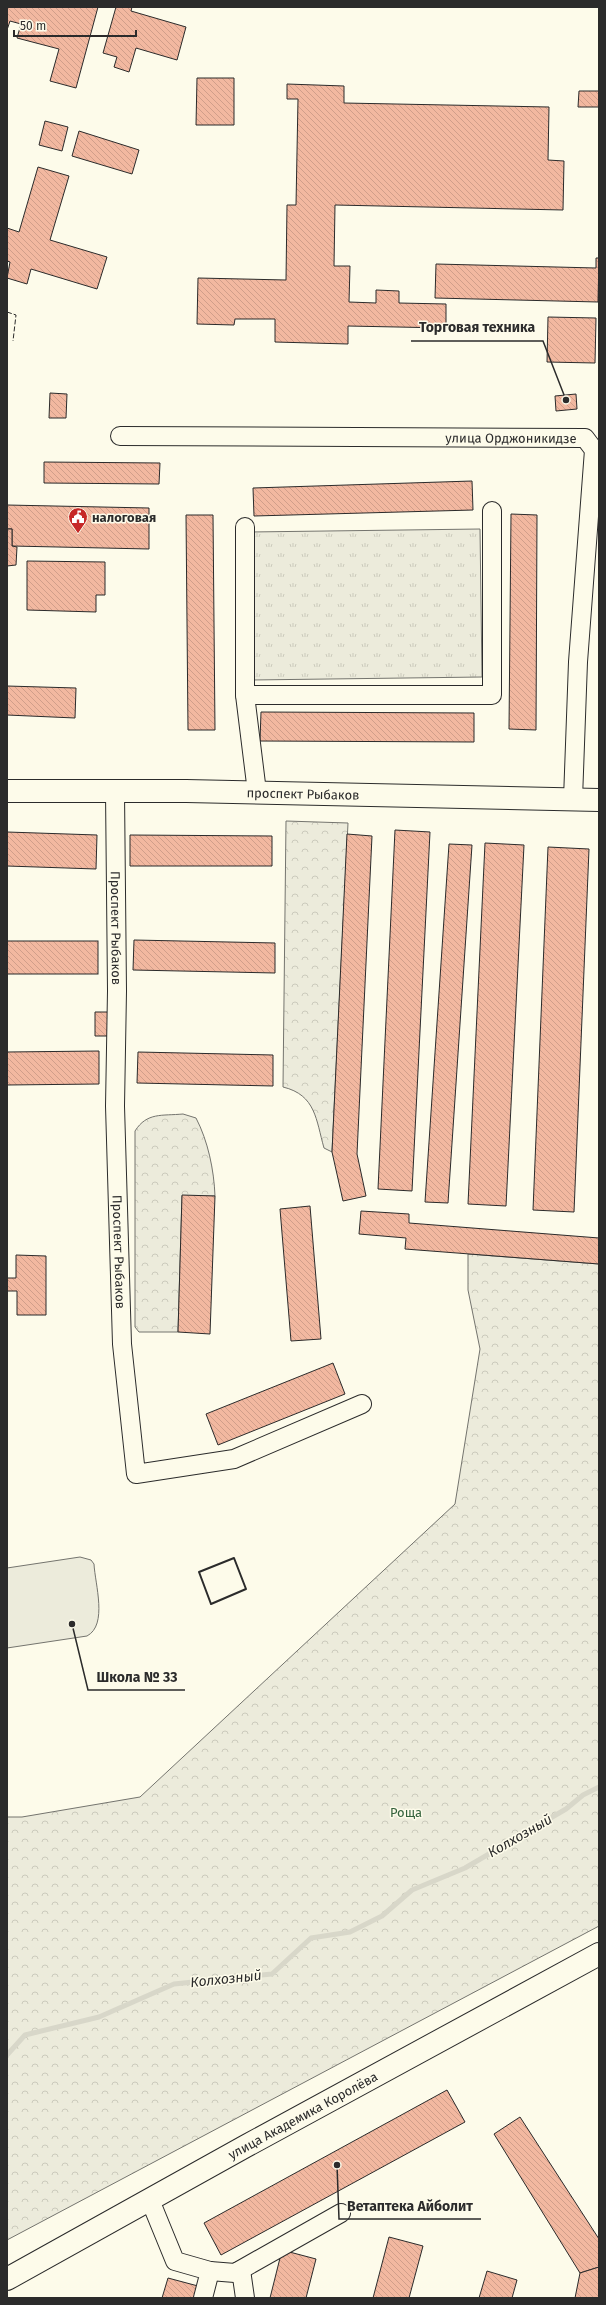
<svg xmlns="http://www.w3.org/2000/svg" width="606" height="2305" viewBox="0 0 606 2305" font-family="'Fira Sans',sans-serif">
  <defs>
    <pattern id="grass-tufts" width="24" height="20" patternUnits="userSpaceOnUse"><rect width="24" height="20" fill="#ecebdb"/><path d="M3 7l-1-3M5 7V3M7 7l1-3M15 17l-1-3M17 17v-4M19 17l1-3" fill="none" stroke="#cbcabc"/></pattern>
    <pattern id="forest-crowns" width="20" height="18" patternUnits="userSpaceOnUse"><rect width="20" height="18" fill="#ecebdb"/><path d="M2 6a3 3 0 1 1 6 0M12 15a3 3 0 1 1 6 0" fill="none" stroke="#cbcabc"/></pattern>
    <pattern id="building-back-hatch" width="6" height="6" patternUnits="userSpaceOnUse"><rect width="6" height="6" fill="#f2b8a0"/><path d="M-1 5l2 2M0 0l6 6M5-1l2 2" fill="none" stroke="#d09e8a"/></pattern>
  </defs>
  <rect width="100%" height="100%" fill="#fdfbea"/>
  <path fill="url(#grass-tufts)" stroke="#74746e" d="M480,529L482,677L252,680L250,532Z"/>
  <g fill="url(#forest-crowns)" stroke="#74746e">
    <path d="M286,821L348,823L332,1152L324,1148C316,1120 316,1095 283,1087Z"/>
    <path d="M183,1114L196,1118C208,1141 214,1170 215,1196H182L178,1332H139L135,1327V1131C147,1112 162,1116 183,1114Z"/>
    <path d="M468,1254L599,1264V1926L7,2240V1817H22L140,1797L455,1504L480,1349L468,1290Z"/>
  </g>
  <path fill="#ecebdb" stroke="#74746e" d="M80,1557L91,1560L94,1564C95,1584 108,1625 87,1636L7,1648V1568Z"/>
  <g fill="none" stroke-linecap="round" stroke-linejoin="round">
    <path stroke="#d8d7c9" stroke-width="5" d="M7,2055L25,2035L99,2017L174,1984L272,1974L311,1938L350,1932L382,1916L412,1890L465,1868L566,1809L583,1795L599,1787"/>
  </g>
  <g fill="url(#building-back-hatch)" stroke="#2b2b2b">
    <path d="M7,7H98L76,88L50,81L59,49L17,38L21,24L10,21L7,30Z"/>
    <path d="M116,7H132L131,11L186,27L177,60L136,48L129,72L114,67L117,57L103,53Z"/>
    <path d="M197,78H234V125H196Z"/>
    <path d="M287,84L344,86V103L549,107L548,160L564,161L563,210L335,205L334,266H350L349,302L376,303V290L399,291V303L446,304V328L348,326V344L275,342V319H235L234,325L197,324L198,278L286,280L287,205H296L298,99H287Z"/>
    <path d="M579,91H599V107H578Z"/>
    <path d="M45,121L68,127L62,151L39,145Z"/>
    <path d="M79,131L139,150L132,174L72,156Z"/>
    <path d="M38,167L69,176L50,240L107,257L97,289L31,269L27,284L7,278L10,262L7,261V228L19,232Z"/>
    <path d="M596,258H599L598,302L435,298L436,264L596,268Z"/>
    <path d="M548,317L596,318L595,363L547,362Z"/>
    <path d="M50,393L67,394L66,418H49Z"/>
    <path d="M576,394L577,409L556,411L555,396Z"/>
    <path d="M44,462L160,463L159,484L44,483Z"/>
    <path d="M472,481L473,510L254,516L253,488Z"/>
    <path d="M7,505L149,508V549L12,546V529H7Z"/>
    <path d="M511,514L537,515L536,730L509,729Z"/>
    <path d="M186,515H213L215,730H188Z"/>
    <path d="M7,529H12V546L17,547L16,565L7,566Z"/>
    <path d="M27,561L105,562V595H96V612L27,610Z"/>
    <path d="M7,686L76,688L75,718L7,715Z"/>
    <path d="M261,712L474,713V742L260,741Z"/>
    <path d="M395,830L430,832L412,1191L378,1189Z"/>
    <path d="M7,832L97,835L96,869L7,866Z"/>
    <path d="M347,834L372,836L357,1154L366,1196L343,1201L332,1152Z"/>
    <path d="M130,835L272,836V866H130Z"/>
    <path d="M485,843L524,845L506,1206L468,1204Z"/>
    <path d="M449,844L472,845L448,1203L425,1202Z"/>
    <path d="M548,847L589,849L574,1212L533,1210Z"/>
    <path d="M134,940L275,943V973L133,970Z"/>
    <rect x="7" y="941" width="91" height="33"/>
    <path d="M95,1012H111L110,1036H95Z"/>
    <path d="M99,1051V1084L7,1085V1052Z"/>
    <path d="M138,1052L273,1055V1086L137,1083Z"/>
    <path d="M182,1195L215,1196L210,1334L178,1332Z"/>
    <path d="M310,1206L321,1339L291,1341L280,1209Z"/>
    <path d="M361,1211L409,1214V1223L599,1238V1264L405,1249L406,1238L359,1234Z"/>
    <path d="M16,1255L46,1256V1315H17V1291H7V1278H16Z"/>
    <path d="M333,1363L345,1394L218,1445L206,1414Z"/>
    <path d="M447,2090L465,2122L221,2255L204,2223Z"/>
    <path d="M520,2117L599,2239V2267L580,2273L494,2134Z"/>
    <path d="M389,2237L423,2246L409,2298H373Z"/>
    <path d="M282,2250L316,2259L306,2298H270Z"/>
    <path d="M599,2267V2298H575L580,2273Z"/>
    <path d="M487,2271L517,2280L512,2298H479Z"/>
    <path d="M168,2278L198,2286L194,2298H162Z"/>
  </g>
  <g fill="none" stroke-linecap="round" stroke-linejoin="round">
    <defs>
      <g id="minor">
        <path id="s1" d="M120,436L585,438L594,450L578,662L573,799"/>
        <path d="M245,527V695"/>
        <path id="s2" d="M115,792L117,991L115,1106L122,1344L136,1474L234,1459L362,1404"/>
        <path d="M257,792L245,695H492V511"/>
        <path d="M150,2200L175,2261L210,2271L203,2298"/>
        <path d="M241,2270L245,2298"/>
        <path d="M210,2271L235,2273L341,2213"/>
      </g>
      <g id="major">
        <path id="s3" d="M7,791H186L599,800"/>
        <path id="s4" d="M7,2279L246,2146L599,1954"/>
      </g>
    </defs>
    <use href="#minor" stroke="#2b2b2b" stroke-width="20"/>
    <use href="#major" stroke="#2b2b2b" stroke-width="24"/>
    <use href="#minor" stroke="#fdfbea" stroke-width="18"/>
    <use href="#major" stroke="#fdfbea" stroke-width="22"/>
    <path stroke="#2b2b2b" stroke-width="1" stroke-dasharray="5 2" stroke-linecap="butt" d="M7,312L16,315L13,341"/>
    <path stroke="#2b2b2b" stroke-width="2" d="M234,1558L246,1589L211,1604L199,1572Z"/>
  </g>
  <defs>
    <symbol id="civic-pin" viewBox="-11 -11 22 30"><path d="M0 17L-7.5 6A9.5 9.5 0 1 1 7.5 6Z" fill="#c62828" stroke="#fdfbea"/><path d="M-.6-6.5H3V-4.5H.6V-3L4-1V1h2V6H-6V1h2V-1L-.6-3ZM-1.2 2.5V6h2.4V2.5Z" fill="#fff"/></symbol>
  </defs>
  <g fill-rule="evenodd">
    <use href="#civic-pin" x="67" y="506" width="22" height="30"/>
  </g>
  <g text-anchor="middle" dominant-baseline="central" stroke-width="3" stroke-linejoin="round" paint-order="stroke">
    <g font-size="13" fill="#2b2b2b" stroke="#fdfbea">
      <text stroke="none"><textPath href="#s1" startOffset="391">улица Орджоникидзе</textPath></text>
      <text stroke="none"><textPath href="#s3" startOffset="296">проспект Рыбаков</textPath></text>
      <text stroke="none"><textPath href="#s2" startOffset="136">Проспект Рыбаков</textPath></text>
      <text stroke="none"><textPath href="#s2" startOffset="460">Проспект Рыбаков</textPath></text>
      <text stroke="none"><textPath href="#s4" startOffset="338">улица Академика Королёва</textPath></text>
    </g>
    <g font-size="13" font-weight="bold" fill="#2b2b2b" stroke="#fdfbea" text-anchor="start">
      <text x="92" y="517">налоговая</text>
    </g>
    <g font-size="13" fill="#34623c" stroke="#fdfbea">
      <text x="406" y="1812">Роща</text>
    </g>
    <g font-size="14" font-style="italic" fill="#2b2b2b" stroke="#fdfbea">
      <text transform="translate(520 1836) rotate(-30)">Колхозный</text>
      <text transform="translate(226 1979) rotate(-6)">Колхозный</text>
    </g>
  </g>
  <path fill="none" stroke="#2b2b2b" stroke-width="1.5" d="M566 400L543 341H411M72 1624L88 1690H185M337 2165L339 2219H481"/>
  <g fill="#2b2b2b" stroke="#fdfbea" stroke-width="1.5">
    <circle cx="566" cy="400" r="4"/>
    <circle cx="72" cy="1624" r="4"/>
    <circle cx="337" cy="2165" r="4"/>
  </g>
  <g font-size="14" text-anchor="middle" font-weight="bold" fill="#2b2b2b" stroke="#fdfbea" stroke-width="3" stroke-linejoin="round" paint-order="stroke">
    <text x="477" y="332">Торговая техника</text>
    <text x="137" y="1682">Школа № 33</text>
    <text x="410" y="2211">Ветаптека Айболит</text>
  </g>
  <rect width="606" height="2305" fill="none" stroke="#2b2b2b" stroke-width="16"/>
  <path d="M14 30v6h122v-6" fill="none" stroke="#2b2b2b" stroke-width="2"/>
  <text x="20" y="30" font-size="12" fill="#2b2b2b" stroke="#fdfbea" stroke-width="3" paint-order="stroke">50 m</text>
</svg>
